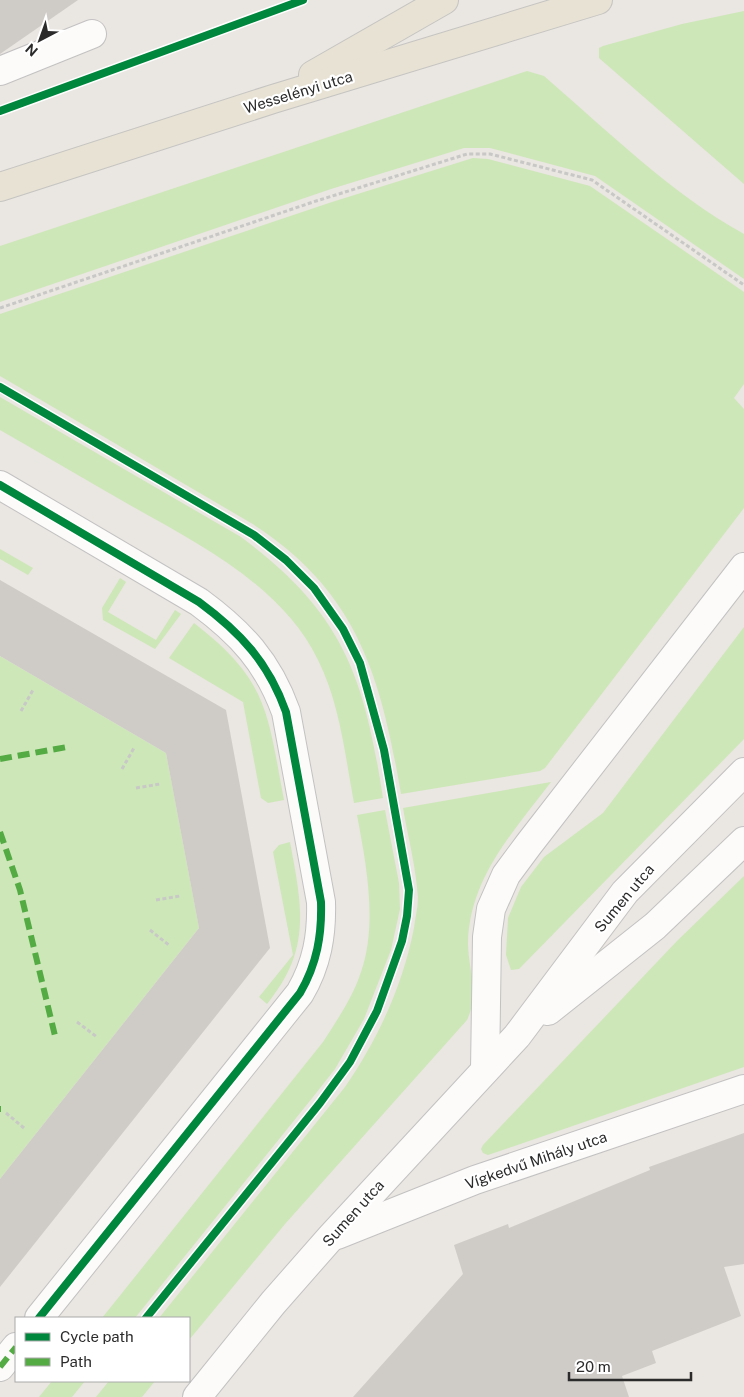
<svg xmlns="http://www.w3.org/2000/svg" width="744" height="1397" viewBox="0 0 744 1397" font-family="'Public Sans',sans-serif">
  <rect width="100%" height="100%" fill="#eae6e1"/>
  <g fill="#cde7b8">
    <path d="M744,11V184L599,58V48L603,46L682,24Z"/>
    <path d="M527,71L544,76C608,131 670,193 744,234V279L595,176L490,148H464L331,189L0,302V246Z"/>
    <path d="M473,158L488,159L590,186L744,292V384L734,398L744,409V508L545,768L540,771L401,794C381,677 358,591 251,523L0,376V314L332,202Z"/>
    <path d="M0,397L241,537C343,613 364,675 383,798L354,803C345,755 340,704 318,660C282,585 197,543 128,504C85,479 43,455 0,430Z"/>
    <path d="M0,549L33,568L28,575L0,559Z"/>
    <path d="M120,578L126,582L108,612L156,640L175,610L181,614L155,649L103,620L102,608Z"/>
    <path d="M194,623C269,681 267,712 284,800L268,803L261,798L243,702L169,658Z"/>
    <path d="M744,627V739L519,969L511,970L506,955L508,918L521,887L544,857L603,813Z"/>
    <path d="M0,656L166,753L199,928L0,1179Z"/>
    <path d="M551,782C514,831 470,877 468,942C468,970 480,993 467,1020L285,1224L189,1340V1318H159L345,1087C378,1039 403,985 414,928C415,918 418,908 418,898C416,867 408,837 403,808Z"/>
    <path d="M385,810L399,883L400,909L391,950L364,1019L335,1069L313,1097L135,1318H102L323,1042C337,1020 353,997 361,972C378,924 366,863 357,815Z"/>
    <path d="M290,842C302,907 312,949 267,1004L259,997L293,955L273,852L279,845Z"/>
    <path d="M744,876V1067L488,1155L483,1153L481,1149L483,1145L677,941Z"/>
    <path d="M52,1381H85L72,1397H39Z"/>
    <path d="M109,1381H155L142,1397H96Z"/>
  </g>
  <g fill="#cfccc8">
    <path d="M0,0H78L0,54Z"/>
    <path d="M0,580L226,710L270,948L0,1287V1179L199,928L166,753L0,656Z"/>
    <path d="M744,1133V1264L724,1267L741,1316L652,1351L656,1363L622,1376L629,1397H353L463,1274L454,1245L508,1224L509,1228L650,1170L649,1167Z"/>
  </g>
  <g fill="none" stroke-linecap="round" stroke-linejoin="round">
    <defs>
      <g id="minor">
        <path d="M0,71L92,34"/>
        <path d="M0,485L199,602C241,633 268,662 286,712L321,902C322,935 317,964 300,993L39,1318"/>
        <path d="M548,1011L655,926L744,841"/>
        <path d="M485,1070L487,937L491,909L506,875L529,844L744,567"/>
        <path d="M337,1235L475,1180L744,1089"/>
        <path d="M0,1367L16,1347"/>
        <path d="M197,1397L273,1303L331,1237L517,1036L625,892L744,772"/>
      </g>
      <g id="major">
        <path d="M313,75L444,0"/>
        <path d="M0,187L273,99L598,0"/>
      </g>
    </defs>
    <use href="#minor" stroke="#c3c2c2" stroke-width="30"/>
    <use href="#major" stroke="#c5c4c2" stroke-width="30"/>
    <g stroke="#c8c8c7" stroke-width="3" stroke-dasharray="4 2.5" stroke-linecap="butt">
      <path d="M0,308L313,202L467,154H490L592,180L744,285"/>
      <path d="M21,711L33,690"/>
      <path d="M122,769L134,748"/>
      <path d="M136,788L160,784"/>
      <path d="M156,900L180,896"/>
      <path d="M150,930L170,946"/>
      <path d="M77,1022L97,1037"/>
      <path d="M6,1113L24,1128"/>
    </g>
    <use href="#minor" stroke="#fcfbfa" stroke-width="28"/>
    <use href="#major" stroke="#e7e2d3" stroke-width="28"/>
    <g stroke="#54ab44" stroke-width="6" stroke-dasharray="12 6" stroke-linecap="butt">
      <path d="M0,759L67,747"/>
      <path d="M0,832L20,890L56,1040"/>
      <path d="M0,1109H1"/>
      <path d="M0,1367L16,1347"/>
    </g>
    <defs>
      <g id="cycleway">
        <path d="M0,111L303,0"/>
        <path d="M0,387L254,535L286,560L314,588L343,629L360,663L384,750L409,890L407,916L402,941L377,1011L350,1062L320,1103L146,1318"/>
        <path d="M0,485L199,602C241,633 268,662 286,712L321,902C322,935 317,964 300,993L39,1318"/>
      </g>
    </defs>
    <use href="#cycleway" stroke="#fff" stroke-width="11"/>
    <use href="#cycleway" stroke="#00873e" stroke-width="8"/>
  </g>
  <g text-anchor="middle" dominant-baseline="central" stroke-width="4.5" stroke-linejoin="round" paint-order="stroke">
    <g font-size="15" fill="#2b2b2b" stroke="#fff">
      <text transform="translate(298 92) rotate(-17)">Wesselényi utca</text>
      <text transform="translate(624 898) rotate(-50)">Sumen utca</text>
      <text transform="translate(536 1160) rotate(-19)">Vígkedvű Mihály utca</text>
      <text transform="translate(353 1213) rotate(-48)">Sumen utca</text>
    </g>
  </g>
  <rect x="15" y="1317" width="175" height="65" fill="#ffffff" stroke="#aaaaaa"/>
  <rect x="25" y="1333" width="25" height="8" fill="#00873e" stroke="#aaaaaa"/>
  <text x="60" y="1342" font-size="15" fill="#2b2b2b">Cycle path</text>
  <rect x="25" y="1358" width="25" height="8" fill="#54ab44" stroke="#aaaaaa"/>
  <text x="60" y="1367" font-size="15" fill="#2b2b2b">Path</text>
  <g transform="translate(40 40) rotate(221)" stroke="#ffffff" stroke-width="4" paint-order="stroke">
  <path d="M0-4L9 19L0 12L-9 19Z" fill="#2b2b2b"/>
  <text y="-8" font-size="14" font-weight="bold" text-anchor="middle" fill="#2b2b2b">N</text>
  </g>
  <path d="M569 1372v8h122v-8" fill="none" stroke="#2b2b2b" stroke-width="2.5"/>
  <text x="576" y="1372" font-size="15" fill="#2b2b2b" stroke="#ffffff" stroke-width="4" paint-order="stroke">20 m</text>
</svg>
